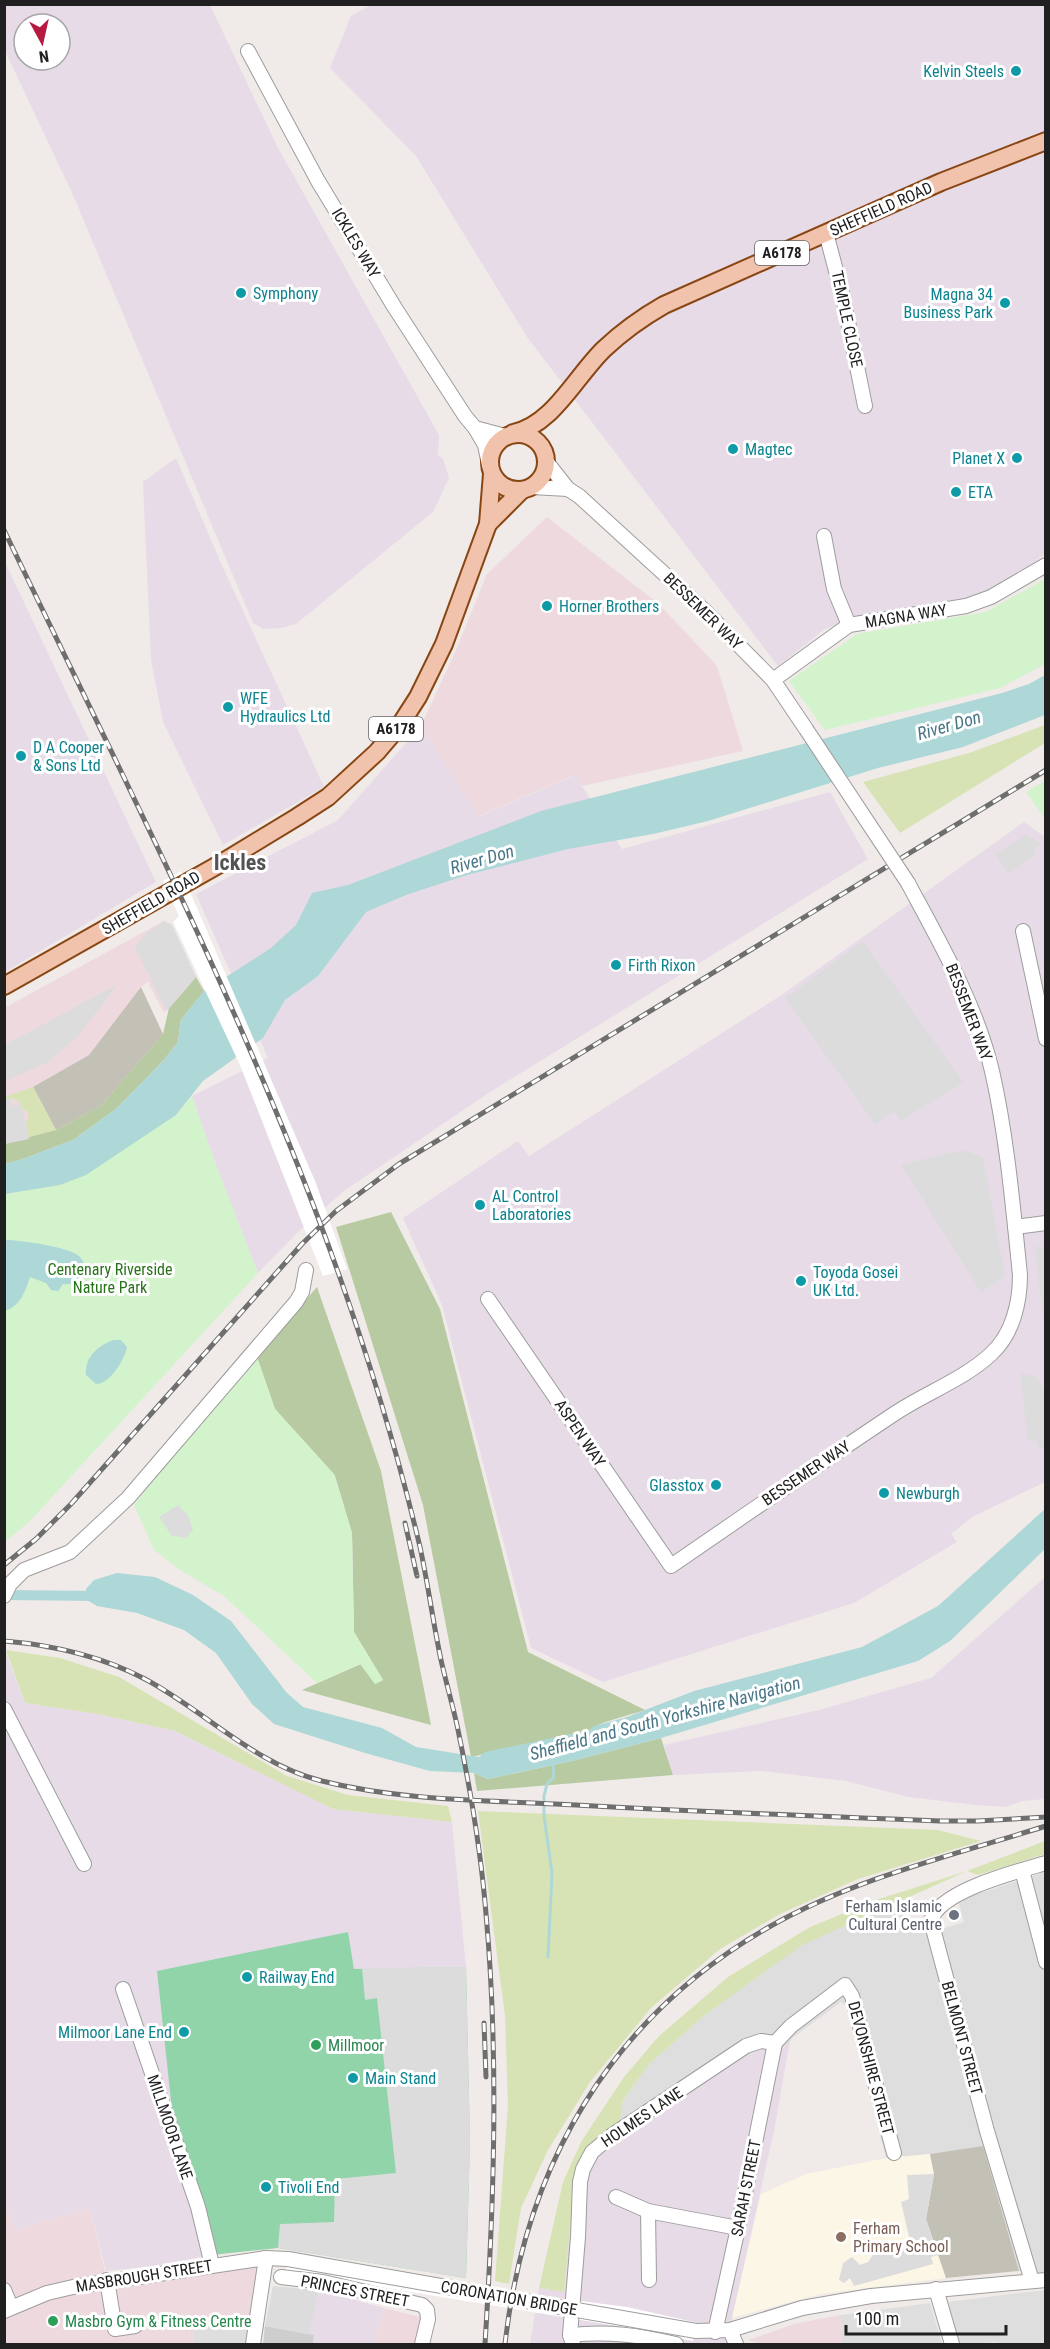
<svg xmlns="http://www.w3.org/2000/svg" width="1050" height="2349" viewBox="0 0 1050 2349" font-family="'Roboto Condensed',sans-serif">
  <rect width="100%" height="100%" fill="#f0ebe8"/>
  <g fill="#dedede">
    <path d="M1045,1872V2273L1032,2274L1019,2271L983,2146L930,2154L886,2158L846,2006L841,2002L791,2039L789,2046L770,2037L619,2125L623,2100L650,2063L705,2015L805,1942L897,1905L925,1933L938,1930L964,1922L959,1904L968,1897Z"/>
    <path d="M1045,2290V2344H1004L994,2342L982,2344H958L948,2302Z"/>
    <path d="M930,2303L942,2344H840L843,2336L840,2315Z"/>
    <path d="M194,2323L255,2329L253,2344H194Z"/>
  </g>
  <g fill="#eedade">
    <path d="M547,517L659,604L717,666L743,751L582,786L574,775L477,817L421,726L456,650L487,574Z"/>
    <path d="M164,921L172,925L196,977L164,1013L148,982L141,987L89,1055L33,1087L29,1139L5,1144L4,1008Z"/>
    <path d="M90,2208L107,2280L266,2258L255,2329L194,2323V2344H5L4,2212L8,2211L17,2229Z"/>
    <path d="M384,2308L428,2319L422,2344H373Z"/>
    <path d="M840,2315L843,2336L840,2344H760L748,2340L794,2324Z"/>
  </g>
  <g fill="#e7dbe8" fill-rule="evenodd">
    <path d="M5,4L210,5L277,146L439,435L438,455L443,459L449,478L433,512L296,624L281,628L263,629L253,623L73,195L5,51ZM24,24H60V60H24Z"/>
    <path d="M371,5H1045V553L1017,578L970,600L853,619L825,629L778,666L527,337L416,156L330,68L351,16Z"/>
    <path d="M176,458L221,563L324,787L223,845L163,722L151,660L143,482Z"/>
    <path d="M4,560L156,882L5,972H4Z"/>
    <path d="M421,726L478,817L575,775L622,849L830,792L868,859L487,1094L344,1191L302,1228L258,1273L217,1168L192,1096L268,1058L196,894L338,820Z"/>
    <path d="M1024,822L1045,837V1482L972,1517L951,1534L957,1542L854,1603L603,1682L531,1648L442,1305L403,1218L518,1141L529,1156L780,996Z"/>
    <path d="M1045,1577V1799L1022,1801L1006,1807L976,1805L908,1797L846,1781L761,1771L673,1775L664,1745L819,1710L931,1678Z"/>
    <path d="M5,1650L25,1703L98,1714L175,1731L333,1809L452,1822L466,1967L354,1969L348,1933L212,2255L153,2266L106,2271L90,2208L17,2229L8,2211L5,2212Z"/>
    <path d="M770,2037L789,2046L774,2131L732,2318L730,2344H530L539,2288L564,2292L576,2165L586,2152Z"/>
    <path d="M319,2290L384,2308L373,2344H313L314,2336L309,2334Z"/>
  </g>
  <path fill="#fbf6e5" d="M930,2154L934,2174L938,2255L946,2278L820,2294L732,2318L761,2194L806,2174L886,2158Z"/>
  <path fill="#cecece" d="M265,2326L314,2335L313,2344H263Z"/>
  <g fill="#c3c0b5">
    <path d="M141,987L163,1034L101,1106L56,1130L33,1087L89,1055Z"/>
    <path d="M983,2146L1019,2271L946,2278L926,2219L934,2174L930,2154Z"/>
  </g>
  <g fill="#d7e3b5">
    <path d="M1045,725V743L900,833L863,782L969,753Z"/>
    <path d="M33,1087L56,1130L29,1139L26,1122L29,1116L28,1112L22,1109L21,1104L15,1099H5L4,1097Z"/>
    <path d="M6,1650L60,1658L119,1677L287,1776L348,1795L448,1806L452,1822L333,1809L175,1731L98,1714L25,1703Z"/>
    <path d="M478,1811L938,1830L981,1841L858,1879L780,1914L720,1949L651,2008L590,2082L548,2150L521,2208L509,2284L495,2281L508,2105L505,2016Z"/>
    <path d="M1045,1841V1854L978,1875L967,1871L802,1945L705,2015L650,2063L623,2100L619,2125L586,2152L576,2165L564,2292L539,2288L563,2182L581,2142L624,2077L659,2036L728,1977L810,1927L879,1899L967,1871Z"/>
  </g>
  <g fill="#b7caa2">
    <path d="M196,977L204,991L181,1020L178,1042L164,1060L116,1109L73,1140L20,1160L5,1164L4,1144L56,1130L101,1106L163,1034L169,1008Z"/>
    <path d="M391,1212L440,1309L528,1652L645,1710C631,1715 598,1722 590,1730L471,1757L423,1505L336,1227Z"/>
    <path d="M317,1287L381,1471L431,1725L302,1690L361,1664L375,1684L383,1680L354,1632L352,1533L335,1476L275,1409L257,1357Z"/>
    <path d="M661,1738L673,1775L477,1791L474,1773L488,1779L572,1761Z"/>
  </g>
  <g fill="#d2f3cc">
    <path d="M1045,579V664L1000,688L825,730L789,681L857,634L986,612Z"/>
    <path d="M1045,781V819L1026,792Z"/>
    <path d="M192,1096L217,1168L258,1273L30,1521L5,1542V1194L60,1185L176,1115Z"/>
    <path d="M257,1357L275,1409L334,1474L352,1533L354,1632L383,1680L375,1684L360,1664L317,1683L224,1596L180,1570L154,1550L134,1505L144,1492L147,1481L251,1367Z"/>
  </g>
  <path fill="#91d4aa" d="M348,1932L354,1969L466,1967L470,2142L466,2278L278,2248L212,2255L173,2119L157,1971Z"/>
  <g fill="#dcdcdc">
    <path d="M1025,835L1041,844L1033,850L1036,854L1009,874L995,854Z"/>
    <path d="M164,921L172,925L196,977L167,1011L135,948L145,934Z"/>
    <path d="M863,941L963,1082L901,1121L894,1112L875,1124L785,998Z"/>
    <path d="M118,984L78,1036L47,1063L5,1081V1045Z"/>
    <path d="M10,1098L12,1106L21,1104L29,1139L5,1144V1099Z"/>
    <path d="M962,1150L983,1157L1005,1276L981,1292L901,1165Z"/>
    <path d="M1042,1239H1045L1046,1319H1043L1035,1247L1043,1246Z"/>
    <path d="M1020,1373L1036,1377L1045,1391V1447L1038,1448L1037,1441H1028Z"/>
    <path d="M178,1505L188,1515L193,1530L186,1538L172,1536L159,1517Z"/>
    <path d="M466,1967L470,2142L466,2278L278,2248L280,2224L334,2222L335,2179L396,2173L377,1998L365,2000L362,1968Z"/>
    <path d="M934,2174L926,2219L938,2255L931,2257L933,2264L854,2286L850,2278L844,2283L839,2280L843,2263L852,2257L860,2265L868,2262L875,2252L910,2241L901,2202L909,2199L907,2175Z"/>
    <path d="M273,2286L319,2290L309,2334L265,2326Z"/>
  </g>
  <g fill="#aed7d7">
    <path d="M1045,675V715L963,747L878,768L708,821L653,834L568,849L467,875L406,895L366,912L318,976L285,1000L263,1038L203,1081L176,1115L86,1175L60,1185L5,1194V1164L20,1160L73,1140L116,1109L164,1060L178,1042L181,1020L204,991L271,948L296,925L312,893L348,885L541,811L1002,693L1029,684Z"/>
    <path d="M5,1240C20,1240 69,1247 79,1256C84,1261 85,1266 86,1273C79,1282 74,1285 63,1284L58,1291L51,1290L46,1283L30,1277C25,1292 21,1305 5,1311Z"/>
    <path d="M114,1340H121L127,1347C125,1359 110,1384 96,1384L86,1375C84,1358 98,1345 114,1340Z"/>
    <path d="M1045,1509V1549L950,1641L918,1661L661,1738L572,1761L488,1779L474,1773L430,1771L365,1753L274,1724L252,1704L216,1653L184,1630L137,1613L97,1606L87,1600L86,1589L94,1580L117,1573L155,1577L193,1595L231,1621L287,1693L303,1707L382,1728L416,1747L479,1757L485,1752L590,1730L594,1726L627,1717L694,1691L862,1647L938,1606Z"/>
  </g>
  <g fill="#fff">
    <path d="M181,871L315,1181L347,1269L323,1276L240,1065L173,922L179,916L163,881Z"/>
    <path d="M289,2252L518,2293L627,2307L698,2323L693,2341L617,2326L351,2282L286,2270Z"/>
  </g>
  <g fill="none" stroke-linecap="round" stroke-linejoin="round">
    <path stroke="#aed7d7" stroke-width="3" d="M548,1957L552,1873L544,1816V1796L547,1784L554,1777L553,1763"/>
    <path stroke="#aed7d7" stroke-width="10" d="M4,1595L100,1596"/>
    <defs>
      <g id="minor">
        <path d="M248,51L318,181L395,308L465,416L475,428"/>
        <path d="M826,233L843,297L865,406"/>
        <path d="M489,465L485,445L475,428L505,436"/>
        <path d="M531,487L568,489L546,461"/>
        <path d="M568,489L579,496L706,612L773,680L806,729"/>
        <path d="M824,536L834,589L849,625"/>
        <path d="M773,680L849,625L966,606L991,597L1046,565"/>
        <path d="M1023,931L1046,1039"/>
        <path d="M1015,1227L1046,1223"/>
        <path d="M488,1299L671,1566C745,1515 819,1464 894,1414C925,1393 963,1380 991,1354C1013,1334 1020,1302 1020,1275C1013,1207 1007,1137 992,1071C976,1004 940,943 908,883"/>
        <path d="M4,1596L10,1584L24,1570L70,1552L128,1498L296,1302L302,1292L306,1270"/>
        <path d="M4,1709L84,1864"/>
        <path d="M1022,1870L1046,1962"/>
        <path d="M123,1989L198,2207L212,2265"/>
        <path d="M616,2197L648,2211L738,2228"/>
        <path d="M648,2211L649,2280"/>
        <path d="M281,2277L323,2282L422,2305L427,2310L428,2319L422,2344"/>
        <path d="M107,2280L115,2329L135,2326"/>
        <path d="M1032,2281L987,2131L931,1921C938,1891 1019,1871 1046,1863"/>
        <path d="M936,2289L952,2344"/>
        <path d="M4,2290L11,2307"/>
        <path d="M4,2311L47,2293L73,2287L266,2258L288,2259"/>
        <path d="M730,2330L736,2344"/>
        <path d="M696,2331L730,2330L802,2308L871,2296L1046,2280"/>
        <path d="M715,2332L738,2228L775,2043"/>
        <path d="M570,2335C610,2331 637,2335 676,2344"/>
        <path d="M253,2344L266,2258"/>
        <path d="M573,2344L570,2335L578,2237L580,2182L583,2169L592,2152L611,2136L746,2046L761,2041L775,2043L791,2026L845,1985L852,1996L894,2153"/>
      </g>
      <g id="major">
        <path d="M513,433C552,426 576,376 604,349C622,332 643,317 664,305L941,182L1046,141"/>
        <circle cx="518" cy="462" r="28"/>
        <path d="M488,524L522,490"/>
        <path d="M4,986L218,865L297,817L328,797L377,752L400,725L418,697L444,644L488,524L492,474"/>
      </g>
    </defs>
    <use href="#minor" stroke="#9d9d9d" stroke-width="16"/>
    <use href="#major" stroke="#894613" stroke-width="20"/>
    <use href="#minor" stroke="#fff" stroke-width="14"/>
    <use href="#major" stroke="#f1c3ac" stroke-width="16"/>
    <defs>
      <g id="rail">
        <path d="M4,530C121,774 247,1016 338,1272C370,1362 398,1454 420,1547C428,1584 433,1622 441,1660C446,1682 452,1703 457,1725C470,1787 481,1851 486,1914C499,2058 494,2201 485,2344"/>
        <path d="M405,1523L417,1576"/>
        <path d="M4,1565L36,1539L71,1504L302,1244L336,1211L399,1164L1046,770"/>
        <path d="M4,1641C53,1645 101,1656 145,1679C205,1711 254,1764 322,1781C398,1800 477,1800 555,1804C683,1811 811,1816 940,1821H978L1046,1817"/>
        <path d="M484,2023L486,2077"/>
        <path d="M505,2344C525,2166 610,2018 769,1927C853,1879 953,1855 1046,1826"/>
      </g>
    </defs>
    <use href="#rail" stroke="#6e6e6e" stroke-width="5"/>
    <use href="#rail" stroke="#fff" stroke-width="3" stroke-dasharray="9" stroke-linecap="butt"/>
    <defs>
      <g id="minor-bridge">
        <path d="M806,729L908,883"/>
        <path d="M288,2259L696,2331"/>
      </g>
    </defs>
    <use href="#minor-bridge" stroke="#9d9d9d" stroke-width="16" stroke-linecap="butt"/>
    <use href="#minor-bridge" stroke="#fff" stroke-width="14"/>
  </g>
  <g fill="#0f9aa8" stroke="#fff" stroke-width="2">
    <circle cx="1016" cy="71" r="6"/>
    <circle cx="241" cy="293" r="6"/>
    <circle cx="1005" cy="303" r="6"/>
    <circle cx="733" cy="449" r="6"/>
    <circle cx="1017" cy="458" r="6"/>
    <circle cx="956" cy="492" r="6"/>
    <circle cx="547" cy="606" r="6"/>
    <circle cx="228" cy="707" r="6"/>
    <circle cx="21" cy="756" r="6"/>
    <circle cx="616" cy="965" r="6"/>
    <circle cx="480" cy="1205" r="6"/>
    <circle cx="801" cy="1281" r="6"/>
    <circle cx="716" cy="1485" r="6"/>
    <circle cx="884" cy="1493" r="6"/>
    <circle cx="247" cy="1977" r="6"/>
    <circle cx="184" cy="2032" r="6"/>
    <circle cx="353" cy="2078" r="6"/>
    <circle cx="266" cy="2187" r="6"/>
  </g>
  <circle fill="#6b7280" stroke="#fff" stroke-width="2" cx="954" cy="1915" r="6"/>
  <g fill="#2e9e5b" stroke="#fff" stroke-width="2">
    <circle cx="316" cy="2045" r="6"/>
    <circle cx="53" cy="2321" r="6"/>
  </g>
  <circle fill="#8d6e63" stroke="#fff" stroke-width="2" cx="841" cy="2237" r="6"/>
  <g text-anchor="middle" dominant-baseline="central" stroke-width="6" stroke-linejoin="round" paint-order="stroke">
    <g fill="#fff" stroke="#636363" stroke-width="1.5">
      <rect x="755" y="241" width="54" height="24" rx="4.5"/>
      <rect x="369" y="717" width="54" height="24" rx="4.5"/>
    </g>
    <g font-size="15" font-weight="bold" fill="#202020">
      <text x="782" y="253">A6178</text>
      <text x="396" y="729">A6178</text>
    </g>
    <g font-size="16" fill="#0d838f" stroke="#fff" text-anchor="start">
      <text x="1004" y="71" text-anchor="end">Kelvin Steels</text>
      <text x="253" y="293">Symphony</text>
      <text x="993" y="294" text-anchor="end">Magna 34<tspan x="993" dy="18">Business Park</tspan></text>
      <text x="745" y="449">Magtec</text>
      <text x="1005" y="458" text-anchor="end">Planet X</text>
      <text x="968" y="492">ETA</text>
      <text x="559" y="606">Horner Brothers</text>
      <text x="240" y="698">WFE<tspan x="240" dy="18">Hydraulics Ltd</tspan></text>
      <text x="33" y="747">D A Cooper<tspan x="33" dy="18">&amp; Sons Ltd</tspan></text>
      <text x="628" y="965">Firth Rixon</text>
      <text x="492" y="1196">AL Control<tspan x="492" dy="18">Laboratories</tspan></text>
      <text x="813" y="1272">Toyoda Gosei<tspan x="813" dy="18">UK Ltd.</tspan></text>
      <text x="704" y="1485" text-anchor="end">Glasstox</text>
      <text x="896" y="1493">Newburgh</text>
      <text x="259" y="1977">Railway End</text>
      <text x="172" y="2032" text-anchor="end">Milmoor Lane End</text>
      <text x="365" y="2078">Main Stand</text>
      <text x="278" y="2187">Tivoli End</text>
    </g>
    <g font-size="16" fill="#202020" stroke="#fff">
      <text transform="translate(881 209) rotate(-24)">SHEFFIELD ROAD</text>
      <text transform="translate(356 243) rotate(59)">ICKLES WAY</text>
      <text transform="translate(847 319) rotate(78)">TEMPLE CLOSE</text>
      <text transform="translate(703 611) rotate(44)">BESSEMER WAY</text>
      <text transform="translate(906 616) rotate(-9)">MAGNA WAY</text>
      <text transform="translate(151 903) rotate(-30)">SHEFFIELD ROAD</text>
      <text transform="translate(969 1012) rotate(69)">BESSEMER WAY</text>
      <text transform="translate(580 1433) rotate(56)">ASPEN WAY</text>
      <text transform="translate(806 1473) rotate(-34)">BESSEMER WAY</text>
      <text transform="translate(962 2038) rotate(75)">BELMONT STREET</text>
      <text transform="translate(871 2068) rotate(75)">DEVONSHIRE STREET</text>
      <text transform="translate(642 2117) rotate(-34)">HOLMES LANE</text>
      <text transform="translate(170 2127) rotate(71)">MILLMOOR LANE</text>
      <text transform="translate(746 2188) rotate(-79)">SARAH STREET</text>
      <text transform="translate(144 2276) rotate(-9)">MASBROUGH STREET</text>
      <text transform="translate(355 2291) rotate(11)">PRINCES STREET</text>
      <text transform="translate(509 2298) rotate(10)">CORONATION BRIDGE</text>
    </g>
    <g font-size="16" fill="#28731a" stroke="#fff">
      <text x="110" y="1269">Centenary Riverside<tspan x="110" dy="18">Nature Park</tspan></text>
    </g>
    <g font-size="16" fill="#5b616d" stroke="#fff" text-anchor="end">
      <text x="942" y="1906">Ferham Islamic<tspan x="942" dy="18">Cultural Centre</tspan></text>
    </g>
    <g font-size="16" fill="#27864d" stroke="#fff" text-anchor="start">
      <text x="328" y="2045">Millmoor</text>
      <text x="65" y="2321">Masbro Gym &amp; Fitness Centre</text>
    </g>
    <g font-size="16" fill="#785e54" stroke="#fff" text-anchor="start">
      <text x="853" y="2228">Ferham<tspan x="853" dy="18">Primary School</tspan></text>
    </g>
    <g font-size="18" font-style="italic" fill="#4a7787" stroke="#fff">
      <text transform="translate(949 725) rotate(-16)">River Don</text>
      <text transform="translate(482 859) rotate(-16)">River Don</text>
      <text transform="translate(665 1718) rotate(-15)">Sheffield and South Yorkshire Navigation</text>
    </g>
    <g font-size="22" font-weight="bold" fill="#535353" stroke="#fff">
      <text x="240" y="862">Ickles</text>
    </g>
  </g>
  <rect width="1050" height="2349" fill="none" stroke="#202020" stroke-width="12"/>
  <g transform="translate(42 42) rotate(172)"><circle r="28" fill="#ffffff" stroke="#a6a6a6" stroke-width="1.5"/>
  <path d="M0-4.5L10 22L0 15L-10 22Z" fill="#b71a40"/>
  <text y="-9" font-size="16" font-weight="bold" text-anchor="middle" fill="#202020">N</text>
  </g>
  <path d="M846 2325v9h160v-9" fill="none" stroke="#202020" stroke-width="3"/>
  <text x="855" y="2325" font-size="18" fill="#202020" stroke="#ffffff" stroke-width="4.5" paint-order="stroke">100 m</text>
</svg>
